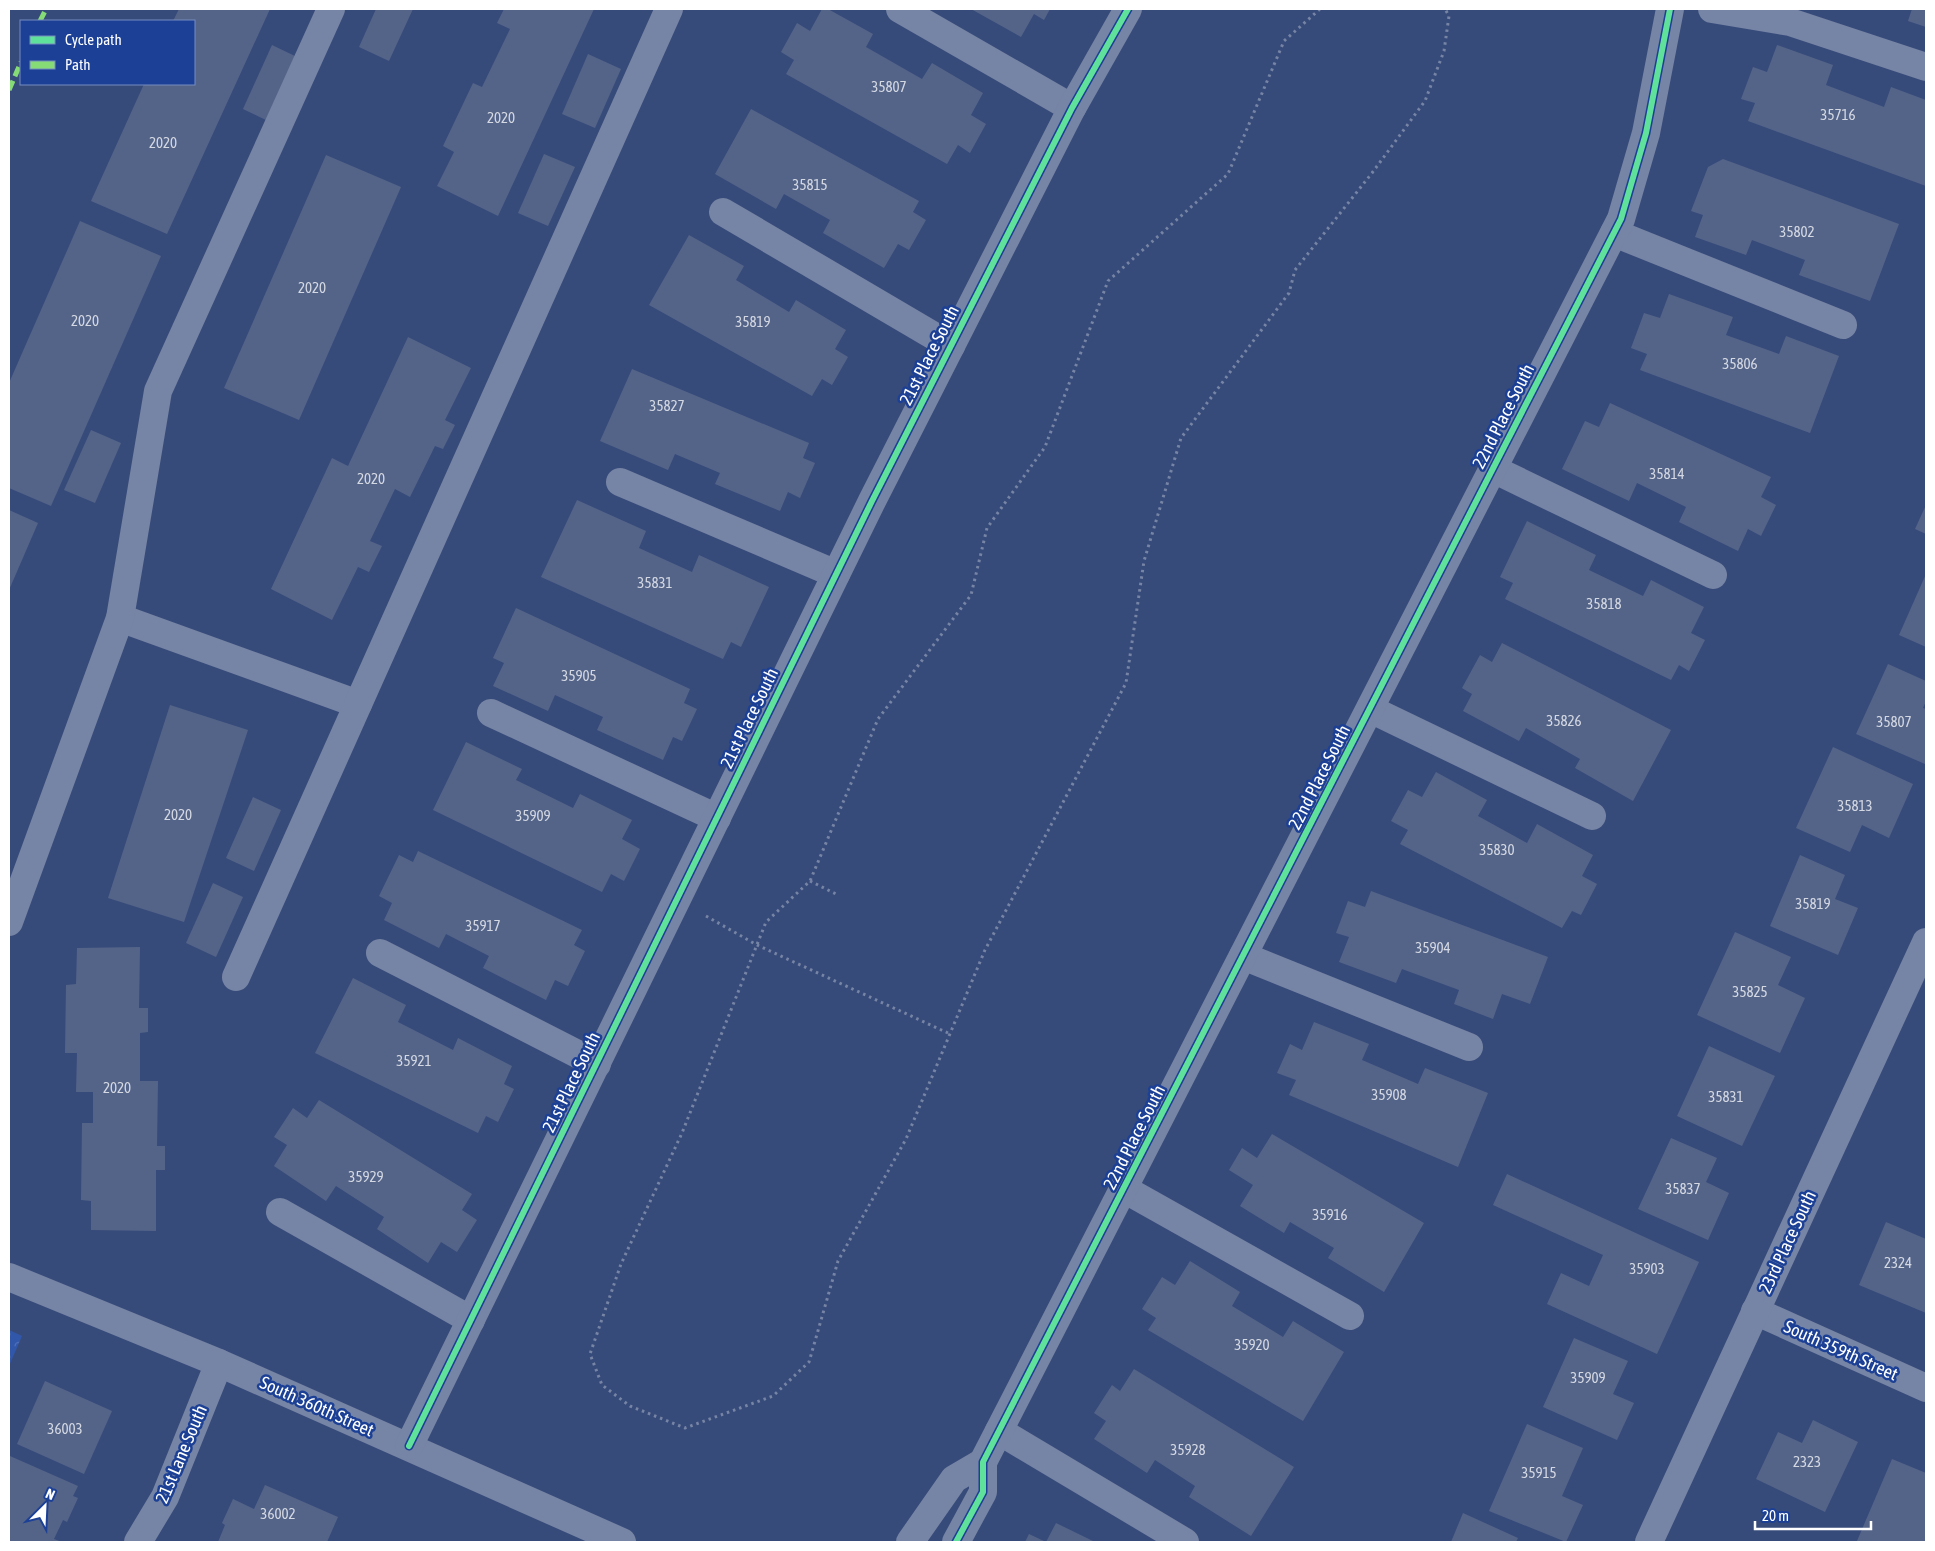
<svg xmlns="http://www.w3.org/2000/svg" width="1935" height="1551" viewBox="0 0 1935 1551" font-family="'Asap Condensed',sans-serif">
  <defs>
    <pattern id="forest-crowns" width="20" height="18" patternUnits="userSpaceOnUse" patternTransform="scale(1.25)"><rect width="20" height="18" fill="#3157ab"/><path d="M2 6a3 3 0 1 1 6 0M12 15a3 3 0 1 1 6 0" fill="none" stroke="#5070b8"/></pattern>
  </defs>
  <rect width="100%" height="100%" fill="#374b7a"/>
  <path fill="url(#forest-crowns)" d="M9,1330L22,1336L9,1366Z"/>
  <g fill="#546489">
    <path d="M179,9H270L167,234L91,201L144,84H194V21H173Z"/>
    <path d="M376,9H413L389,61L359,47Z"/>
    <path d="M504,9H594L498,216L437,186L454,152L443,146L473,83L482,87L510,29L497,23Z"/>
    <path d="M822,9H828L873,34L866,47L922,79L932,63L983,93L971,115L986,124L970,153L958,145L947,164L786,74L794,60L781,52L797,23L810,31Z"/>
    <path d="M971,9H1050L1044,20L1034,14L1021,37Z"/>
    <path d="M1912,9H1926V27L1908,21Z"/>
    <path d="M272,45L297,57L268,121L243,109Z"/>
    <path d="M1777,45L1833,65L1826,85L1884,107L1891,87L1926,100V186L1748,121L1755,103L1741,99L1753,67L1767,72Z"/>
    <path d="M588,54L621,69L595,128L562,114Z"/>
    <path d="M751,109L919,201L913,212L926,220L909,250L898,244L884,268L823,233L830,220L784,194L776,209L715,174Z"/>
    <path d="M544,154L575,167L548,226L518,213Z"/>
    <path d="M326,155L401,187L299,420L224,388Z"/>
    <path d="M1723,159L1899,224L1870,301L1799,275L1805,260L1752,240L1746,255L1695,237L1703,215L1691,211L1708,167Z"/>
    <path d="M80,221L161,256L51,506L9,488V383Z"/>
    <path d="M689,235L744,266L736,280L789,312L796,300L846,330L835,349L848,357L832,385L822,379L812,396L649,305Z"/>
    <path d="M1669,294L1733,317L1726,335L1779,354L1786,336L1839,356L1810,433L1640,370L1647,354L1631,348L1644,313L1660,318Z"/>
    <path d="M408,337L471,368L445,420L455,425L443,449L435,446L410,497L395,489L370,541L382,546L369,572L358,567L332,620L271,589L332,458L348,466Z"/>
    <path d="M632,369L809,443L803,458L815,463L800,498L788,492L780,511L715,484L720,473L675,454L668,470L600,441Z"/>
    <path d="M1610,403L1771,477L1761,497L1776,505L1761,536L1748,529L1738,551L1679,522L1686,507L1637,483L1629,501L1562,469L1585,421L1599,427Z"/>
    <path d="M91,430L121,443L95,503L64,490Z"/>
    <path d="M577,500L646,531L639,548L692,572L699,555L769,587L741,647L731,642L723,659L541,577Z"/>
    <path d="M1926,505V534L1915,529Z"/>
    <path d="M9,510L38,523L9,590Z"/>
    <path d="M1527,521L1596,555L1589,570L1643,596L1651,580L1704,607L1691,633L1705,640L1689,671L1679,665L1671,680L1505,599L1513,583L1500,577Z"/>
    <path d="M1926,574V647L1899,635Z"/>
    <path d="M516,608L690,689L684,703L697,709L682,741L673,737L663,760L597,730L603,717L555,695L548,711L493,686L504,663L493,658Z"/>
    <path d="M1502,643L1671,730L1633,801L1575,768L1580,759L1526,728L1519,741L1463,711L1472,694L1462,688L1480,655L1492,662Z"/>
    <path d="M1888,664L1926,681V701L1923,708L1926,709L1925,764L1856,734Z"/>
    <path d="M170,705L248,730L184,922L108,898Z"/>
    <path d="M466,742L522,769L516,780L573,808L580,794L632,820L622,839L640,849L624,881L611,874L602,892L433,810Z"/>
    <path d="M1833,747L1913,784L1889,838L1862,825L1850,852L1796,828Z"/>
    <path d="M1436,772L1487,800L1478,816L1527,843L1537,824L1593,855L1582,876L1597,884L1581,915L1572,911L1562,928L1400,844L1408,830L1391,821L1408,790L1422,797Z"/>
    <path d="M253,797L281,810L254,871L226,858Z"/>
    <path d="M418,851L582,930L574,945L585,951L568,986L555,980L546,1000L483,968L489,956L446,934L439,948L384,920L392,903L379,896L399,855L413,862Z"/>
    <path d="M1800,855L1845,875L1835,899L1858,908L1838,955L1770,926Z"/>
    <path d="M213,883L243,897L216,957L186,943Z"/>
    <path d="M1371,891L1548,957L1530,1004L1502,994L1493,1019L1454,1004L1459,990L1402,969L1396,983L1339,962L1349,937L1336,933L1348,901L1365,907Z"/>
    <path d="M1735,932L1791,957L1778,985L1805,998L1780,1053L1697,1015Z"/>
    <path d="M140,947L139,1008H148V1032L140,1033V1081H158L157,1146H165V1170H156V1231L91,1230V1201L81,1200L82,1123H93V1092H76L77,1053H65L66,985L76,984L77,948Z"/>
    <path d="M353,978L406,1005L398,1022L453,1050L458,1038L512,1066L504,1084L514,1089L498,1122L486,1116L478,1133L315,1053Z"/>
    <path d="M1314,1022L1369,1044L1362,1060L1418,1084L1425,1068L1488,1093L1458,1167L1289,1095L1296,1080L1277,1073L1290,1044L1302,1050Z"/>
    <path d="M1709,1046L1775,1076L1742,1146L1677,1116Z"/>
    <path d="M319,1100L472,1194L462,1210L477,1220L457,1252L441,1242L428,1263L377,1229L384,1217L336,1186L326,1201L274,1166L287,1145L274,1137L293,1108L307,1118Z"/>
    <path d="M1272,1134L1424,1223L1384,1292L1328,1258L1334,1248L1290,1222L1284,1233L1240,1206L1253,1185L1229,1170L1242,1148L1257,1158Z"/>
    <path d="M1671,1138L1717,1158L1706,1182L1729,1193L1708,1240L1638,1209Z"/>
    <path d="M1507,1174L1699,1262L1657,1354L1547,1304L1561,1273L1589,1286L1603,1255L1493,1205Z"/>
    <path d="M1886,1222L1926,1239V1313L1859,1285Z"/>
    <path d="M1190,1261L1240,1292L1232,1306L1283,1337L1293,1321L1344,1352L1303,1421L1148,1330L1156,1318L1142,1309L1162,1277L1175,1285Z"/>
    <path d="M1574,1338L1628,1361L1613,1394L1634,1403L1617,1440L1543,1407Z"/>
    <path d="M1134,1369L1294,1467L1251,1536L1189,1497L1195,1486L1155,1460L1147,1473L1094,1439L1106,1421L1094,1413L1112,1385L1120,1391Z"/>
    <path d="M45,1381L112,1411L84,1474L17,1444Z"/>
    <path d="M1813,1420L1858,1442L1825,1512L1756,1479L1778,1432L1802,1443Z"/>
    <path d="M1527,1424L1583,1448L1562,1496L1583,1505L1566,1542L1489,1511Z"/>
    <path d="M10,1456L78,1486L73,1496L78,1498L67,1522L63,1520L54,1539L62,1542H9Z"/>
    <path d="M1892,1459L1926,1473V1542L1857,1541Z"/>
    <path d="M265,1485L338,1517L327,1542H218L225,1525L222,1523L233,1499L254,1509Z"/>
    <path d="M1463,1513L1518,1538L1516,1542H1451Z"/>
    <path d="M1056,1523L1095,1542H1046Z"/>
    <path d="M1029,1534L1046,1542H1025Z"/>
  </g>
  <g fill="none" stroke-linecap="round" stroke-linejoin="round">
    <g stroke="#7684a5" stroke-width="3" stroke-dasharray="2.5 4" stroke-linecap="butt">
      <path d="M1320,9L1284,41L1228,174L1108,281L1045,447L987,528L971,595L878,719L810,881L766,922L682,1133L621,1264L590,1354L602,1385L630,1406L685,1428L773,1396L809,1362L838,1261L906,1139L985,950L1126,683L1144,561L1181,438L1289,293L1295,270L1372,173L1425,101L1444,51L1449,16L1445,9"/>
      <path d="M810,881L836,894"/>
      <path d="M706,916L757,945L948,1033"/>
    </g>
    <g stroke="#7684a5" stroke-width="28">
      <path d="M900,9L1072,108"/>
      <path d="M1712,9L1790,22L1926,67"/>
      <path d="M723,212L951,346"/>
      <path d="M1614,233L1843,325"/>
      <path d="M1493,469L1713,575"/>
      <path d="M620,482L836,574"/>
      <path d="M120,618L358,704"/>
      <path d="M1370,709L1592,816"/>
      <path d="M491,713L717,818"/>
      <path d="M9,922L120,618L158,391L331,9"/>
      <path d="M380,953L597,1064"/>
      <path d="M1243,956L1469,1047"/>
      <path d="M236,977L669,9"/>
      <path d="M1124,1189L1350,1316"/>
      <path d="M280,1212L471,1320"/>
      <path d="M9,1277L219,1363L622,1542"/>
      <path d="M1755,1311L1926,1388"/>
      <path d="M999,1431L1185,1542"/>
      <path d="M409,1446L872,501L1072,108L1128,9"/>
      <path d="M138,1542L165,1497L219,1363"/>
      <path d="M910,1542L954,1479L983,1462"/>
      <path d="M956,1542L983,1492V1462L1621,219L1646,133L1670,9"/>
      <path d="M1649,1542L1926,942"/>
    </g>
    <g stroke="#86db77" stroke-width="5" stroke-dasharray="10 5" stroke-linecap="butt">
      <path d="M40,21L46,9"/>
      <path d="M9,90L21,62"/>
    </g>
    <defs>
      <g id="cycleway">
        <path d="M409,1446L872,501L1072,108L1128,9"/>
        <path d="M956,1542L983,1492V1462L1621,219L1646,133L1670,9"/>
      </g>
    </defs>
    <use href="#cycleway" stroke="#1c4095" stroke-width="9"/>
    <use href="#cycleway" stroke="#60e19b" stroke-width="6"/>
  </g>
  <g text-anchor="middle" dominant-baseline="central" stroke-width="5" stroke-linejoin="round" paint-order="stroke">
    <g font-size="15" fill="#d4d8e2">
      <text x="889" y="86">35807</text>
      <text x="1838" y="114">35716</text>
      <text x="501" y="117">2020</text>
      <text x="163" y="142">2020</text>
      <text x="810" y="184">35815</text>
      <text x="1797" y="231">35802</text>
      <text x="312" y="287">2020</text>
      <text x="85" y="320">2020</text>
      <text x="753" y="321">35819</text>
      <text x="1740" y="363">35806</text>
      <text x="667" y="405">35827</text>
      <text x="1667" y="473">35814</text>
      <text x="371" y="478">2020</text>
      <text x="655" y="582">35831</text>
      <text x="1604" y="603">35818</text>
      <text x="579" y="675">35905</text>
      <text x="1564" y="720">35826</text>
      <text x="1894" y="721">35807</text>
      <text x="1855" y="805">35813</text>
      <text x="178" y="814">2020</text>
      <text x="533" y="815">35909</text>
      <text x="1497" y="849">35830</text>
      <text x="1813" y="903">35819</text>
      <text x="483" y="925">35917</text>
      <text x="1433" y="947">35904</text>
      <text x="1750" y="991">35825</text>
      <text x="414" y="1060">35921</text>
      <text x="117" y="1087">2020</text>
      <text x="1389" y="1094">35908</text>
      <text x="1726" y="1096">35831</text>
      <text x="366" y="1176">35929</text>
      <text x="1683" y="1188">35837</text>
      <text x="1330" y="1214">35916</text>
      <text x="1898" y="1262">2324</text>
      <text x="1647" y="1268">35903</text>
      <text x="1252" y="1344">35920</text>
      <text x="1588" y="1377">35909</text>
      <text x="65" y="1428">36003</text>
      <text x="1188" y="1449">35928</text>
      <text x="1807" y="1461">2323</text>
      <text x="1539" y="1472">35915</text>
      <text x="278" y="1513">36002</text>
    </g>
    <g font-size="18" fill="#fff" stroke="#1c4095">
      <text transform="translate(929 355) rotate(-63)">21st Place South</text>
      <text transform="translate(1503 416) rotate(-63)">22nd Place South</text>
      <text transform="translate(749 718) rotate(-64)">21st Place South</text>
      <text transform="translate(1319 777) rotate(-63)">22nd Place South</text>
      <text transform="translate(571 1082) rotate(-64)">21st Place South</text>
      <text transform="translate(1134 1137) rotate(-63)">22nd Place South</text>
      <text transform="translate(1787 1242) rotate(-65)">23rd Place South</text>
      <text transform="translate(1841 1350) rotate(24)">South 359th Street</text>
      <text transform="translate(317 1406) rotate(24)">South 360th Street</text>
      <text transform="translate(181 1454) rotate(-67)">21st Lane South</text>
    </g>
  </g>
  <rect width="1935" height="1551" fill="none" stroke="#ffffff" stroke-width="20"/>
  <rect x="20" y="20" width="175" height="65" fill="#1c4095" stroke="#778cbf"/>
  <rect x="30" y="36" width="25" height="8" fill="#60e19b" stroke="#778cbf"/>
  <text x="65" y="45" font-size="15" fill="#ffffff">Cycle path</text>
  <rect x="30" y="61" width="25" height="8" fill="#86db77" stroke="#778cbf"/>
  <text x="65" y="70" font-size="15" fill="#ffffff">Path</text>
  <g transform="translate(45 1506) rotate(24)" stroke="#1c4095" stroke-width="4" paint-order="stroke">
  <path d="M0-4L9 19L0 12L-9 19Z" fill="#ffffff"/>
  <text y="-8" font-size="14" font-weight="bold" text-anchor="middle" fill="#ffffff">N</text>
  </g>
  <path d="M1755 1521v8h116v-8" fill="none" stroke="#ffffff" stroke-width="2.5"/>
  <text x="1762" y="1521" font-size="15" fill="#ffffff" stroke="#1c4095" stroke-width="4" paint-order="stroke">20 m</text>
</svg>
